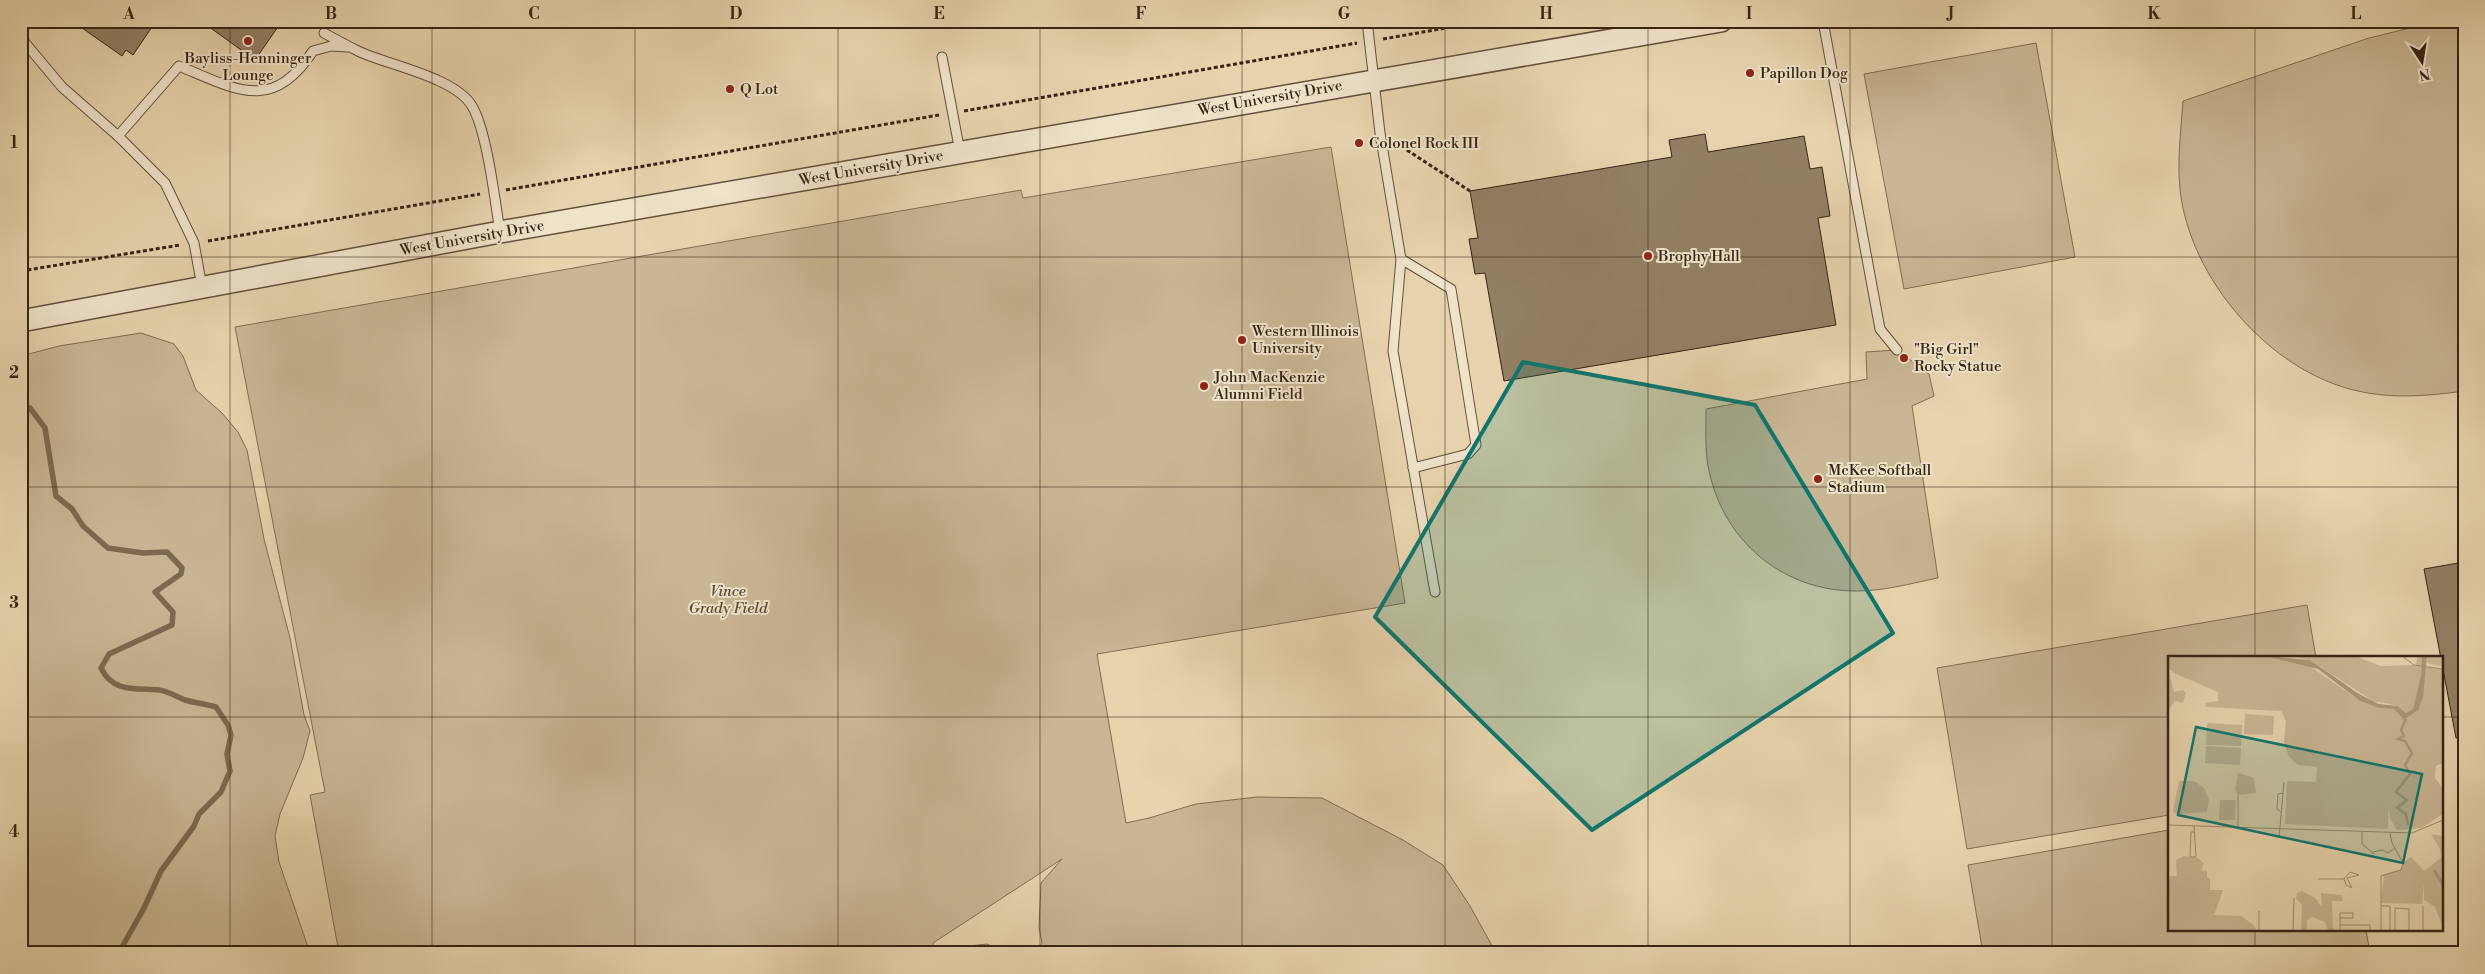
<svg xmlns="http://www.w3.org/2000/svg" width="2485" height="974" viewBox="0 0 2485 974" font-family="'Libre Bodoni',serif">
  <rect width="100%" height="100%" fill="#e7d4ae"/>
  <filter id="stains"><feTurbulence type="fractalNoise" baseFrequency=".004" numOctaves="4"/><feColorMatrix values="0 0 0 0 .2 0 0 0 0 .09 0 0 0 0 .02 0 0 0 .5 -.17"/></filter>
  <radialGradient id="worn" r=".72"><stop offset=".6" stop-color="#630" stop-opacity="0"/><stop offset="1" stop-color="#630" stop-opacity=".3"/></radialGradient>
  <g fill="#c9b694" stroke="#806d54">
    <path d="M2439,21H2464V391C2428,396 2393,399 2358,391C2270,372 2189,278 2180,189C2177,160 2181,130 2183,101L2369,38Z"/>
    <path d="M2036,43L2075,257L1904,289L1864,74Z"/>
    <path d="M1331,147L1405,603L1097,654L1126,823L1149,818L1196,804L1257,797L1322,798L1403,840L1443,865L1470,906L1496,953H1036L1042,943L1039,927L1041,883L1062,859L933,943L934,953H339L310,795L325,792L235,327L1021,190L1023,198Z"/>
    <path d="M141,333L174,344L183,356L196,390L222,413L238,432L247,450L264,539L290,638L304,715L310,731L303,758L280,814L275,836L279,862L310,953H21V356L59,346Z"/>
    <path d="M1897,350L1929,374L1934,396L1912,406L1938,578C1917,582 1896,588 1874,590C1793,599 1723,547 1708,466C1705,448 1706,427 1706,409L1867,379L1866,352Z"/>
    <path d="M2307,605L2316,658H2169V815L1967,849L1937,668Z"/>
    <path d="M2169,830V930H2366L2370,953H1983L1968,865Z"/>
    <path d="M987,944L1007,953H940L943,949Z"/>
  </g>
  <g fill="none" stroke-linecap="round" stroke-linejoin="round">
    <path stroke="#7c6a50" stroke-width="5.5" d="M30,408L45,428L56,496L72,509L83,526L108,548L143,553L167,552L182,568L181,574L155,592L173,612L172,625L109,654L101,668C113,693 136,688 159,690C168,691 177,697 185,700C195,703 206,704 216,707L228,725L231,735L227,754L230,771L221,792L199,814L194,826L161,871L144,908L121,949L122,953"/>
  </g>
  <g fill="#928064" stroke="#362413">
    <path d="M72,21H156L133,55L126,50L122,56Z"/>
    <path d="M201,21H282L255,60Z"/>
    <path d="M1705,134L1708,152L1804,136L1810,169L1822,167L1830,216L1818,218L1836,325L1504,381L1485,273L1475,274L1469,239L1478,238L1470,191L1672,157L1669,140Z"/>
    <path d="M2464,562V737L2456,738L2424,569Z"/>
  </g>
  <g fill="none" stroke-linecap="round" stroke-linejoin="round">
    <defs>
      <g id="service">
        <path d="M1367,21L1380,133L1401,259L1393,351L1435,592"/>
        <path d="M1823,21L1880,329L1897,350"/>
        <path d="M324,33C335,39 346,45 358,51C387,65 455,77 472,106C487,131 495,201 500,232"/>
        <path d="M21,38L62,87L118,136L165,183L194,243L202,287"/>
        <path d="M942,57L960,152"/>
        <path d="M118,136L179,66C235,89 272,114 313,51L331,46L348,47"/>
        <path d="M1401,259L1451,289L1476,445L1468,454L1413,468"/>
      </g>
      <path id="tertiary" d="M21,321L500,232L1721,21"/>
    </defs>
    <use href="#service" stroke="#62503a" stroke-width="11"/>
    <use href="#tertiary" stroke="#62503a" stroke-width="24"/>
    <g stroke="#362413" stroke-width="3" stroke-dasharray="4 2.5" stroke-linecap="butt">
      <path d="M2458,21V22"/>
      <path d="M1383,39L1486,21"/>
      <path d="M964,111L1357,43"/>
      <path d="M1396,143L1470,191"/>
      <path d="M506,190L939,115"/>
      <path d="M208,241L480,194"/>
      <path d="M21,271L180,245"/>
    </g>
    <use href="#service" stroke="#efe3ca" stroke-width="9"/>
    <use href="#tertiary" stroke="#efe3ca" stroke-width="21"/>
  </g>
  <path fill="#0f766e" fill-opacity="0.2" stroke="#0f766e" stroke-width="4" stroke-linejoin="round" d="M1523,362L1755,405L1893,633L1592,830L1375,617Z"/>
  <path fill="none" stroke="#362413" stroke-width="1" stroke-opacity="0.55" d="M230,21V953M432,21V953M635,21V953M838,21V953M1040,21V953M1242,21V953M1445,21V953M1648,21V953M1850,21V953M2052,21V953M2255,21V658M21,257H2464M21,487H2464M21,717H2169M2441,717H2464M2255,930V953"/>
  <g fill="#8f2418" stroke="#efe3ca" stroke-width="2">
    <circle cx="248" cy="41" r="5"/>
    <circle cx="1750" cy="73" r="5"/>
    <circle cx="730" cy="89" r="5"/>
    <circle cx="1359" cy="143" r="5"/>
    <circle cx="1648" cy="256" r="5"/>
    <circle cx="1242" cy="340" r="5"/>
    <circle cx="1904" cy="358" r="5"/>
    <circle cx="1204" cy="386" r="5"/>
    <circle cx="1818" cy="479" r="5"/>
  </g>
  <g text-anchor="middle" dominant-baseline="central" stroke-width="4" stroke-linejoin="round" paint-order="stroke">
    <g font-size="15" fill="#362413" stroke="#efe3ca" text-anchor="start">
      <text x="248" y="58" text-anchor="middle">Bayliss-Henninger<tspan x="248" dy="17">Lounge</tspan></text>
      <text x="1760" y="73">Papillon Dog</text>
      <text x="740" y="89">Q Lot</text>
      <text x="1369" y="143">Colonel Rock III</text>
      <text x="1658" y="256">Brophy Hall</text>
      <text x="1252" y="331">Western Illinois<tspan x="1252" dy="17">University</tspan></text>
      <text x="1914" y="349">"Big Girl"<tspan x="1914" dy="17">Rocky Statue</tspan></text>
      <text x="1214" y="377">John MacKenzie<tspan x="1214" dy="17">Alumni Field</tspan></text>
      <text x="1828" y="470">McKee Softball<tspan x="1828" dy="17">Stadium</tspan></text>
    </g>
    <g font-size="15" fill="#362413" stroke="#efe3ca">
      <text transform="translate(1270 98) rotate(-10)">West University Drive</text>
      <text transform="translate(871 168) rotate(-10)">West University Drive</text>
      <text transform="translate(472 238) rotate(-10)">West University Drive</text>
    </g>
    <g font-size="15" font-style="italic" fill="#5b4833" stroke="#efe3ca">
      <text x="728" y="591">Vince<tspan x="728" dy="17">Grady Field</tspan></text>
    </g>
  </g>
  <g transform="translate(2168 656)">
    <rect width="275" height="275" fill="#e7d4ae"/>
    <path d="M0,0H97L143,11L192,45L211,52L226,53L236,64L252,49L258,11L275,13V107L268,110L267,122L275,133V158L253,172L229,174L222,163L221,147L220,173L117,168L119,125L148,126L149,111L130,109L121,101L116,87L118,65L113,55L38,51L37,47L50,45V36L6,17L0,12ZM123,0H187L213,10L248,9L249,0H254L253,19L245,53L238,57L227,49L205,45L142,4ZM259,0H275V11L259,7ZM0,14L6,36L15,34L18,37L15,47L7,45L0,55ZM77,58L106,60L105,79L76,78ZM39,67L74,69L73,90L38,89ZM38,90L73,92L72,109L37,107ZM70,117L86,122L88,137L70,139L67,134ZM11,125H26L36,132L41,143L39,156L8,158L5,155ZM52,144H68L67,164H51ZM263,178L275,180V272L267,251L256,244V225L254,248L213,247L216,218L234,213L236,206L243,201L256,215L273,202L272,193ZM16,200L30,202L36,208L33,214L39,215V222H42V234H55L46,259L73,260L87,270L88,275H0V220H9L8,204ZM134,235L147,242L154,251L153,237L173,239L175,245H164L165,275H160L157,266L144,261L139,264V275H133L134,249L128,242L129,237Z" fill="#c9b694"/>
    <path d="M97,0L142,4L191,38L211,48L229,50L238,57L245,53L253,19L254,0H259L255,41L250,54L236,64L226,53L211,52L192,45L150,13Z" fill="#ab9879"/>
    <path fill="none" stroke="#ab9879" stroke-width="2.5" d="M238,63L233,74L236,80L230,83L237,85L244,97L237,109L242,118L228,136L239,144L229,152L238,158L240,169M266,214L275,229"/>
    <path fill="none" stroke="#a08e70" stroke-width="1" d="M234,0L246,9L275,13M70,139V171M113,156L109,153L110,138L115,137M0,169L244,177L275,164M26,176H23L22,201H28L26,170M194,176V188L206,198M111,182L116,126M205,196L214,194L220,197L227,192M150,223H176L178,229L184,232L179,222L191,219L182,216L176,223M213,250H222V275M91,255V275M172,262H185V257H172V269M125,275L126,242M172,275V269H202V275M213,275V220L233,214L235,207L224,187L222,177M227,275V252L241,253V275M255,275V250"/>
    <path fill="#0f766e" fill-opacity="0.15" stroke="#0f766e" stroke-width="2.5" d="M28,71L254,118L235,207L10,159Z"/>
    <rect width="275" height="275" fill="none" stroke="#362413" stroke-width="2.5"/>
  </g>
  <rect width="2485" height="974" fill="none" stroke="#e7d4ae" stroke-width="55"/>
  <g transform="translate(2422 62) rotate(168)" stroke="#efe3ca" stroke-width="4" paint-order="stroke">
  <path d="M0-4L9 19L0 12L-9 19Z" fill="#362413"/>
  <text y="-8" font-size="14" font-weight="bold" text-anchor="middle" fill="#362413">N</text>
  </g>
  <rect x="28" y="28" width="2430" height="918" fill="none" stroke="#362413" stroke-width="2"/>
  <g font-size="16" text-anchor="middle" font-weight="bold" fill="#362413">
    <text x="129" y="19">A</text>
    <text x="331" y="19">B</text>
    <text x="534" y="19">C</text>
    <text x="736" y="19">D</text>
    <text x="939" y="19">E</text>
    <text x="1141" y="19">F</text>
    <text x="1344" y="19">G</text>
    <text x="1546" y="19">H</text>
    <text x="1749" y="19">I</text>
    <text x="1951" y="19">J</text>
    <text x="2154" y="19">K</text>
    <text x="2356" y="19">L</text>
    <text x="14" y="148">1</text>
    <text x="14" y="378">2</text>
    <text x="14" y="608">3</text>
    <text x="14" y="837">4</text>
  </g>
  <rect width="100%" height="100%" filter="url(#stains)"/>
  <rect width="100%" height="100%" fill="url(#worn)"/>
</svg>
